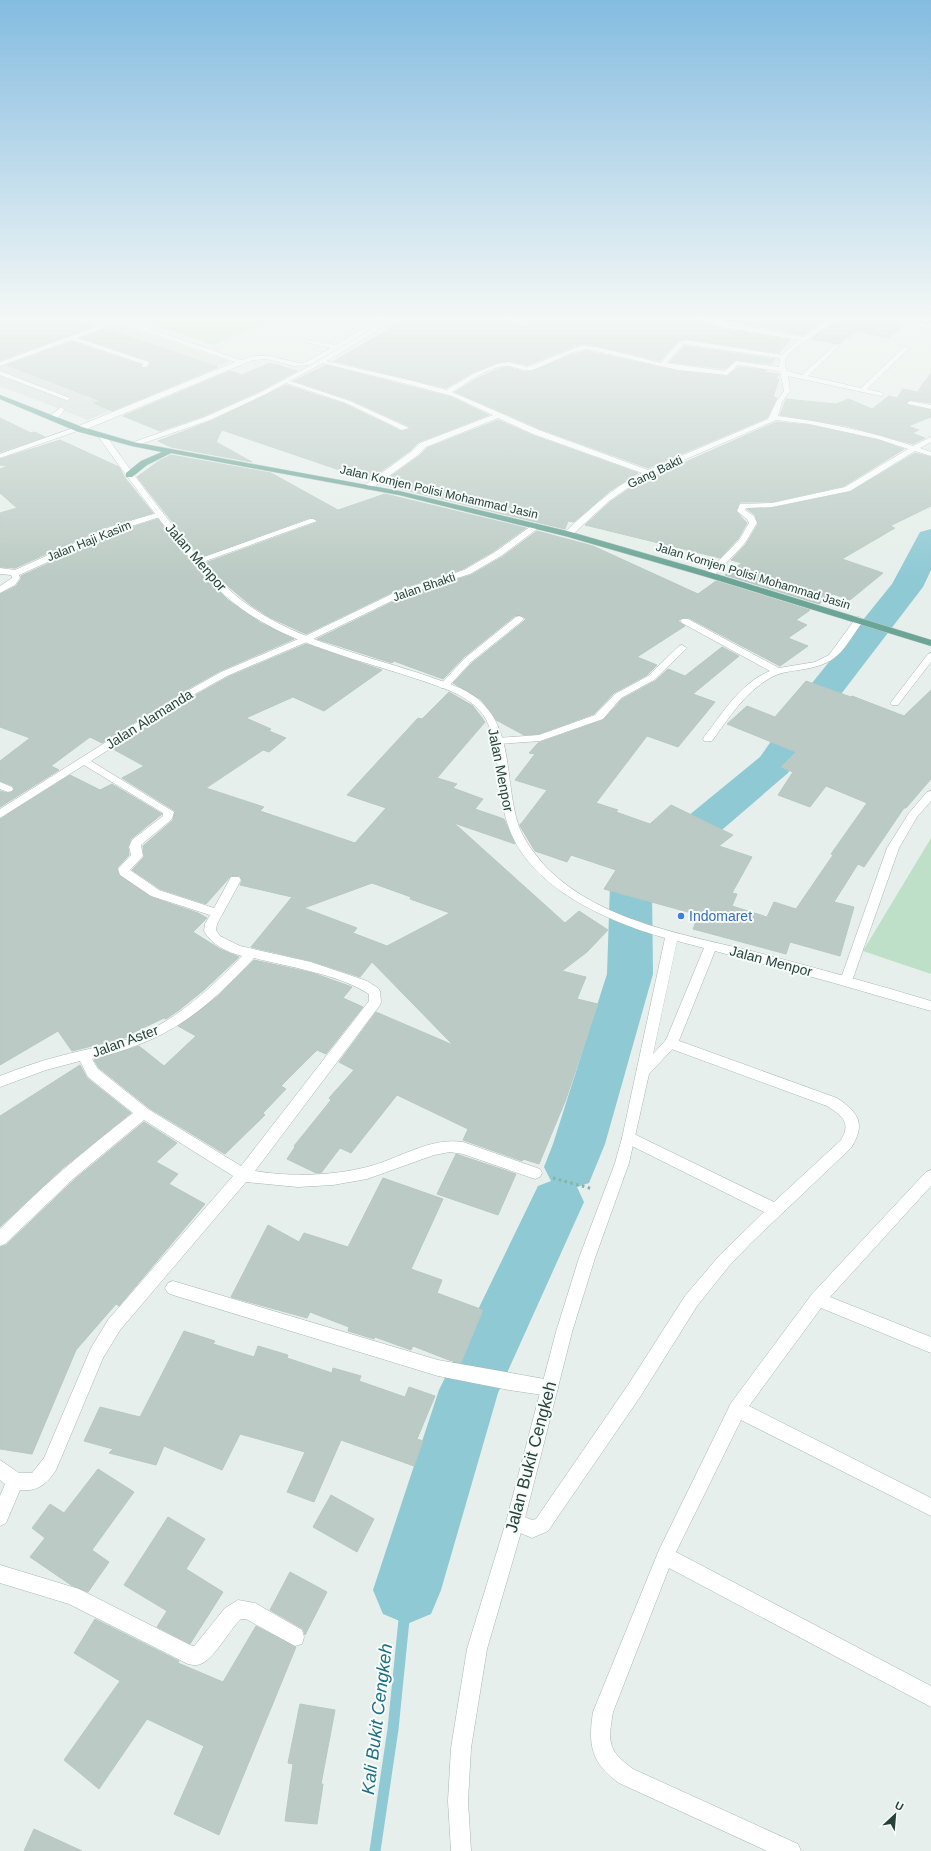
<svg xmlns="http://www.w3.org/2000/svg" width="931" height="1851" viewBox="0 0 931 1851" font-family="Helvetica,sans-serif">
  <rect width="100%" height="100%" fill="#e6efeb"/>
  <path fill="#d4dfda" d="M111,322L229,361L88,420L0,386V362Z"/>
  <g fill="#bfe0c8">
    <path d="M134,318H278L213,345Z"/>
    <path d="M931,838V974L863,951Z"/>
  </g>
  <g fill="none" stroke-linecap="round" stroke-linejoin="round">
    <path stroke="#8ec9d4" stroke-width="11" d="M375,1851L393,1729L407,1590"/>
    <path fill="#8ec9d4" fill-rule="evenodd" d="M931,529V570L923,587L835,702L788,773L652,890L653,974L605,1144L589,1183L577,1187L584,1202L498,1393L441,1590L431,1614L407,1624L383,1614L373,1590L439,1390L538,1186L551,1181L544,1167L553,1144L607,974L610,885L616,875L760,757L808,688L892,584L920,532Z"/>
  </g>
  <g fill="#bbcac4" stroke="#b8c9c2" fill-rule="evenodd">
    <path d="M0,318H73L95,326L0,360Z"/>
    <path d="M409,318H503L525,327L530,323L519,318H556L555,321L560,323L568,318H690L722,328L790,340L779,353L686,339L678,341L660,361L597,346L581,344L527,365L509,361L496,363L472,373L446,388L334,361Z"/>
    <path d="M713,318H828L803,335Z"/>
    <path d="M839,318H905L904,321L905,323L889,338L857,331L849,338H846L839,344L811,339Z"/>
    <path d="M104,329L132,338L218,367L112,411L94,403L101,401L7,365L72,342L141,365L142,368H147L150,365L149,361L81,338Z"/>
    <path d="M684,346L775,359L771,364L736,360L725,369L669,362Z"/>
    <path d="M587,351L678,371L727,376L738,367L766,370L765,372L779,374L776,379H779L773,397L777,398L767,418L648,468L540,429L455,392L478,378L498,369L508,367L525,372L532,371L573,354Z"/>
    <path d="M270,363L297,371L260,391L204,416L160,431L123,416L230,371L242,375Z"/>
    <path d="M326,365L451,397L489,415L419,442L411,450L369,480L222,430L216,442L252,462L171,447L158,441L211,421L286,385L345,404L401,431L410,429V427L351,400L294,381Z"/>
    <path d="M931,373V403L910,400L906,403L908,405L931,410V417L908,426L919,430L912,433L925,438L913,444L847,426L780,415L786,399L836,404L849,399L872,409L889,396L897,398L903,389L917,392Z"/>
    <path d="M0,418L31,433L35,432L45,437L0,452Z"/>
    <path d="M498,420L532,435L638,473L610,491L574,522L568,521L565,529L380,484L419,456L427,448Z"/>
    <path d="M776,422L809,425L878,440L904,449L844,486L772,502H740L736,511L747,523L738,539L720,558L585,525L610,502L636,484Z"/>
    <path d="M60,440L119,467L125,478L153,513L109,526L15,568L0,567V513L17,508L0,493V469L8,466L0,465V459Z"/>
    <path d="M915,453L931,457V506L890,526L895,528L842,559L883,573L850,600L833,594L819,604L725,575L742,563L731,560L746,544L758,524L755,515L747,509L772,508L850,492Z"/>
    <path d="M171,455L271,473L338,510L385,494L526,528L494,551L463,569L399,589L306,634L269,617L252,606L223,582L205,563L318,522V521L309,518L200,557L137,477L159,461Z"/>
    <path d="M158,519L201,573L228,600L261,623L294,639L220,671L186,690L102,743L90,737L51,766L59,770L0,807V791L8,793L12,792L14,790L13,786L0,781V761L30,738L0,727V594L16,586L21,579V576L117,532Z"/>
    <path d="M537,531L593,546L698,594L716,581L810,610L796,620L807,625L788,638L808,646L780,666L689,618H682L678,621L685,626L637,657L657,665L647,675L614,693L594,714L539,734L524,735L496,720L492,713L480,699L453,683L472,663L523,622L526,619L522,616H515L464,657L443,679L394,661L392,663L317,639L407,595L471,575L502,557Z"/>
    <path d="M306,644L382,670L324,711L293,697L246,718L271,729L269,731L286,738L269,752L263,750L206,788L264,807L260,811L355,843L386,808L347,795L418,718L422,719L449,692L473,706L485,722L437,778L457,784L453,788L483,799L475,809L504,819L515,844L454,823L565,923L579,911L608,930L587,952L562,971L586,977L577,999L598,1004L566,1099L539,1164L523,1159L522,1161L463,1140L468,1129L397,1095L351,1153L340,1148L321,1173H316L287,1159L295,1147L294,1146L331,1100L329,1098L354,1070L339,1062L376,1012L453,1045L372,962L360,977L311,961L251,947L292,897L240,885L242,881L240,876H231L206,904L160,889L132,870L144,857L143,846L173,820L175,811L122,778L144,766L113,749L194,696L228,677ZM372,883L411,897L410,899L450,913L387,946L353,933L357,928L304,908Z"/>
    <path d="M722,647L739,656L693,694L715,702L678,747L647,736L596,803L618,810L616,812L650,824L671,805L733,835L719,846L752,857L732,893L737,894L732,906L767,917L774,902L796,909L833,855L831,854L867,803L826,786L810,807L778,795L793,772L781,767L796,752L727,724L747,706L775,717L806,681L851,697L852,696L904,716L931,690V779L906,808H904L864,867L858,864L834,902L854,907L840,956L790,942L786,954L693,929L699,915L604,889L616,870L571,855L567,862L535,851L520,826V824H521L547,790L515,780L535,754L529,753L538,743L603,720L622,699L655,681L668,669L685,676Z"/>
    <path d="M70,775L100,790L112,784L162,814L131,839L128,847L129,855L117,868L119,875L151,897L198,913L207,918L193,932L220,949L239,957L205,989L179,1010L166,1019L164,1018L126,1036L128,1037L72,1051L58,1031L0,1065V819Z"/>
    <path d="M254,960L313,973L352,987L343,998L363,1007L326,1054L317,1050L281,1086L286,1089L263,1113L265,1115L225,1154L149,1108L99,1068L94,1060L139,1046L164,1066L196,1036L178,1026L218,996Z"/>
    <path d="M80,1065L87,1078L131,1113L63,1168L0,1227V1116Z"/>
    <path d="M144,1122L177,1143L156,1162L178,1174L169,1184L205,1204L119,1306L116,1304L76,1350L32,1454L0,1449V1247L6,1245L75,1179Z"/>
    <path d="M456,1154L516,1174L498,1215L437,1194Z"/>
    <path d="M383,1178L443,1199L411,1269L442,1280L437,1293L483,1310L461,1363L449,1360L413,1346L411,1350L375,1337L374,1339L348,1331L349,1327L310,1312L307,1318L231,1297L268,1225L299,1242L304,1233L348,1247Z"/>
    <path d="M184,1331L215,1341L213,1344L254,1357L258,1346L288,1355L287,1358L332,1373L333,1368L361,1376L359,1381L405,1397L409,1387L435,1396L417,1439L423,1441L414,1466L341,1440L314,1502L287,1492L305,1452L240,1434L222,1470L164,1446L156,1465L109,1453L113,1449L84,1441L100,1407L140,1417Z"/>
    <path d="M98,1469L134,1492L92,1550L109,1562L88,1592L71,1585L30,1557L45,1538L32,1528L50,1504L64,1513Z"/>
    <path d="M331,1495L374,1519L357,1552L313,1527Z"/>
    <path d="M168,1517L205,1539L186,1569L223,1592L190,1644L157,1627L167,1611L124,1585Z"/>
    <path d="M290,1572L327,1592L305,1635L303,1629L270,1610Z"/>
    <path d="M95,1619L179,1661L178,1663L223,1682L256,1626L296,1647L219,1835L174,1814L204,1746L147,1719L99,1789L64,1760L120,1681L74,1653Z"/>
    <path d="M300,1704L335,1710L321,1784H323L317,1824L285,1821L293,1764L288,1763Z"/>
    <path d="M34,1829L82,1851H24Z"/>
  </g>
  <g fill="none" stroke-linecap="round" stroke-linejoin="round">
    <defs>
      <g id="service">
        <path d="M107,318H117L241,360C265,350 278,360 301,363L306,362L331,348L305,342V340L336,345L381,318H389L310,365L294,366L267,359L253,360L82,431H76V427L235,362Z"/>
        <path d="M101,325L103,326V328L77,338L149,362V364L146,367H142L143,364L72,340L0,366V362Z"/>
        <path d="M0,371L70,398L71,399L66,400L0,375Z"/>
        <path d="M61,407L64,409C63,415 55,421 49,419V417Z"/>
        <path d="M310,519H313L317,521L200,563H194L193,561Z"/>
      </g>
      <g id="minor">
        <path d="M504,318H514L529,324L526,326Z"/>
        <path d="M558,318H567L559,322L556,320Z"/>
        <path d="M691,318H703L803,337L831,318H838C827,328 789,348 785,360C784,364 786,368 787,371L802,375L836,344L838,345V347L808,376L861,388L904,347H908V349L867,389L883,393L884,394L881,396L788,376L790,391L782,402L778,416C824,422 869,431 913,446L931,437V442L920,448L931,452V456L915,451L850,491L772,507L746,508L745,510L754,516L757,523L745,543L713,577H707V573L739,540L749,523L747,519L737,511L740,504L772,503L845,487L908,449L878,439L809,424L776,420L670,466L635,483L609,501L571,536H565V532C589,510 612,488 642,473L533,434L498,418L426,447L418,455L371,489H365V485L412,451L420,443L493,415L452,396L411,385L318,362L321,360L413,381L446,390L473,374L497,364L509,362L527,367L581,346L597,347L661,363L679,342L686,340L782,355L799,340L722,327ZM683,344L780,358L779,367L736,361L725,371L666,363ZM587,349L678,370L727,375L738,365L780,371L784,391L776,402L768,419L648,470L539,430L452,392C467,383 486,368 505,366C514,365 522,372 532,370C551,364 567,351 587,349Z"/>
        <path d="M907,318H914L912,322L931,325V329L908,324L905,321Z"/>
        <path d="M283,380H287L350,401L409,428L402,430L346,403L283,382Z"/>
        <path d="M910,401L931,405V409L908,404L907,403Z"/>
        <path d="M76,427L83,429L0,458V454Z"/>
        <path d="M160,512H163V516L116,531L19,575L20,578L15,585L0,593V586L12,578L11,575L0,574V568L15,570L110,527Z"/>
        <path d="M534,524H537L541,526L501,556L470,574L406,594L309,641L227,676L193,695L91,761L174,812L172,819L141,845L143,856L130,870L159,890L214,908L231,877H239L241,880L217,924L216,930L220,936L240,946L311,962L367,981L378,988L380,991L381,1002L380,1005L255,1171C291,1177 331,1176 367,1167C399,1159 429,1137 463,1142L540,1169L542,1173L540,1177L535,1179L463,1154L450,1152L434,1155L367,1179L333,1185L298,1187L246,1182L120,1330L103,1358L56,1470C47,1484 37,1492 20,1490L6,1523L0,1526V1496L5,1484L0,1480V1460L19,1473H32L44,1458L91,1348L108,1320L233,1176L144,1120L74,1178L5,1244L0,1246V1229C41,1187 86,1149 133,1113L88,1077L80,1061L46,1070L0,1087V1076C20,1068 40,1061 60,1056C86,1049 112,1045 137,1036C178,1019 212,987 242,956C227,952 212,945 204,931L205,924L210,915L151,896L120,875L118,869L131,855L129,847L132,840L163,816V813L84,765L0,818V809L187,691L221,672L303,637L400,590L464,570L495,552ZM254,958C289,967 338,974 369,994V1001L241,1166L148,1109L98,1069L92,1059C167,1041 202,1014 254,958Z"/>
        <path d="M519,616L522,617L524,619L522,621L471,662L447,688H441L439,686L441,684L465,658L516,617Z"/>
        <path d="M859,617L864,620C844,647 841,663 805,669C793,671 780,672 770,678C744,693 729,718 712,741H704L703,739L704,737C723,713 740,683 770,671L682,623L680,621L682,619H688L779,668L815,662L829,655L856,618Z"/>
        <path d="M682,645L687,648L685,650L654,680L621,698L603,719L540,741L498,744L493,741L498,738L539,735L595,715L615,694L648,676L679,646Z"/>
        <path d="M931,653V662L898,705H892L890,703L892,701L928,654Z"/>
        <path d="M0,782L12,787L13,789L12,791L8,792L0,789Z"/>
        <path d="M931,791V801L917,817L899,848L852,981L850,984L846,986L842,984L840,981L887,848L909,813L927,792Z"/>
        <path d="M671,1038L837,1098C859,1113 866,1124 851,1148L751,1243L729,1266L697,1306L640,1397L548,1531L532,1538L509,1528L506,1522L509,1516L515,1513L532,1520L536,1519L628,1385L685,1296L719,1256L764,1212L624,1142L622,1138L624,1134L629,1132L634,1134L774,1202L841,1140C852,1122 841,1115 827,1106L666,1047L664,1043L666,1039Z"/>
        <path d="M931,1170V1186L830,1297L931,1337V1353L821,1308L749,1406L931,1498V1516L741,1420L676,1552L931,1686V1707L669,1568L613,1712C608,1742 607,1750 633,1769L798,1844L801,1851H767L619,1783C591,1763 588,1745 593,1712L659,1550L731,1403L812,1294L926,1172Z"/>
        <path d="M173,1281L438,1360L550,1380L556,1382L558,1388L556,1394L550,1396L509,1390L438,1376L173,1295L168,1293L165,1288L168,1283Z"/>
        <path d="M0,1565L79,1589L190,1645L194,1646L196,1644L225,1608L238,1600L255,1603L302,1630L304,1637L302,1644L295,1646L246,1619H241C229,1629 213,1663 197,1665C195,1666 191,1664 188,1664L69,1604L0,1583Z"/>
      </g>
      <g id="tertiary">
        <path d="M390,318H398L332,358L266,394L210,420L135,446L128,444L205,417L261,392L306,368Z"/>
        <path d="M99,434H105C126,464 147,493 170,522C207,569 232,602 288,628C343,654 404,665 460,688C518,715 502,776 519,827C525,842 536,856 547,868C601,923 693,936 763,954C819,969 875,984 931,1001V1011L827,981L715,951L678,1043L649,1074L629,1163L595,1258L572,1332L524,1522L487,1649L471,1748L468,1801L471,1851H451L448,1801L451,1748L467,1649L506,1522L556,1332L579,1258L615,1163L622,1138L665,938C607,921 531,889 509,828C504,815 502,801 500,788C497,765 496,728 480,711C465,694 443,688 423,681C376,665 326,653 281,632C225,605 200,572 163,524C141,495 119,466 98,436ZM677,941L704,948L666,1040L653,1054Z"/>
      </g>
      <path id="primary" d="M0,395L82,427L133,442L399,491L571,532L713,573L931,640V646L707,577L565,536L399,495L171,453L147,465L132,477H126V473L141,461L162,452L132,446L76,431L0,399Z"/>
    </defs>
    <use href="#service" stroke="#a8b8b2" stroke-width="1"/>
    <use href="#minor" stroke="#a8b8b2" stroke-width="1"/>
    <use href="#tertiary" stroke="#a8b8b2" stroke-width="1"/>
    <use href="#primary" stroke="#c2cac8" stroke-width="1"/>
    <path stroke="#86b3a5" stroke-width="3" stroke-dasharray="2.5 3.5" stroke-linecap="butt" d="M553,1178L593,1189"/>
    <use href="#service" fill="#fff" fill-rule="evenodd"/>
    <use href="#minor" fill="#fff" fill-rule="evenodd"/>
    <use href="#tertiary" fill="#fff" fill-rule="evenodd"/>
    <use href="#primary" fill="#6aa596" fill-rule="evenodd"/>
  </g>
  <linearGradient id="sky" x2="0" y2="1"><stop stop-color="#84bce0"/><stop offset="0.55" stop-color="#f4f8f6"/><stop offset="1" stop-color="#f4f8f6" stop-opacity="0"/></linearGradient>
  <rect width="931" height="578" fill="url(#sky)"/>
  <circle fill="#3f7fe0" stroke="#f7fbf9" stroke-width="1.5" cx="681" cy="916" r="4"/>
  <g text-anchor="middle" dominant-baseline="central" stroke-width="4" stroke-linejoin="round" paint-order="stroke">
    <g font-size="12" fill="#24423a" stroke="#f7fbf9">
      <text transform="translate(655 472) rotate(-26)">Gang Bakti</text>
      <text transform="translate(439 492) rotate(13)">Jalan Komjen Polisi Mohammad Jasin</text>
      <text transform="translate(89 541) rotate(-22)">Jalan Haji Kasim</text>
      <text transform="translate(753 576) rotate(17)">Jalan Komjen Polisi Mohammad Jasin</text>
      <text transform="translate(424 587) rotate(-19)">Jalan Bhakti</text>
    </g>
    <g font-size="14" fill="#24423a" stroke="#f7fbf9">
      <text transform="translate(196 557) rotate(49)">Jalan Menpor</text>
      <text transform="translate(149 719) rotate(-32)">Jalan Alamanda</text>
      <text transform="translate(501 770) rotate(79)">Jalan Menpor</text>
      <text transform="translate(771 961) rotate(15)">Jalan Menpor</text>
      <text transform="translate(125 1041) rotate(-20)">Jalan Aster</text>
    </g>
    <g font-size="14" fill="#366cbe" stroke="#f7fbf9" text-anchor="start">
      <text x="689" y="916">Indomaret</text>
    </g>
    <g font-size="17" fill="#24423a" stroke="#f7fbf9">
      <text transform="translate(531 1457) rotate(-75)">Jalan Bukit Cengkeh</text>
    </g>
    <g font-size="18" font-style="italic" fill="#1c6f80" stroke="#f7fbf9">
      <text transform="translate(377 1719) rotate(-83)">Kali Bukit Cengkeh</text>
    </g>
  </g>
  <g transform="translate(895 1815) rotate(26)" stroke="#f7fbf9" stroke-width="3" paint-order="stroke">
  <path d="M0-3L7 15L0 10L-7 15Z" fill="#24423a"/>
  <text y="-6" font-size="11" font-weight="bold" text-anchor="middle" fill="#24423a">U</text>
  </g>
</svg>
